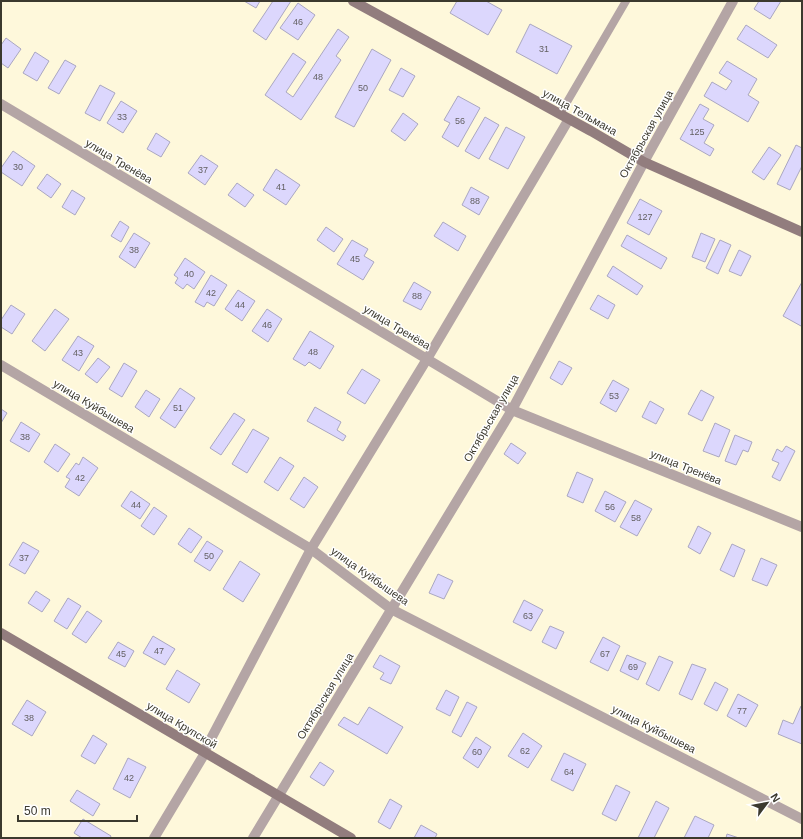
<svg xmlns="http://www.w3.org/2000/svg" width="803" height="839" viewBox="0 0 803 839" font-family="Helvetica,sans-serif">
  <rect width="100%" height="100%" fill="#fef8db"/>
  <g fill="#dcd7fd" stroke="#aaa7c1">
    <path d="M244,1H260L256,8Z"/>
    <path d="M273,1H291L266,40L253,31Z"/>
    <path d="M457,1H486L502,10L488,35L450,13Z"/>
    <path d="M759,1H781L770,19L754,9Z"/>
    <path d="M298,3L315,15L298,40L280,28Z"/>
    <path d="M530,24L572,46L557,74L516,52Z"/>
    <path d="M746,25L777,45L768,58L737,39Z"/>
    <path d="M338,29L349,37L336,56L341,60L301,120L265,95L293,53L306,62L286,92L293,97Z"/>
    <path d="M6,38L21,49L8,68L1,63V45Z"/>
    <path d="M372,49L391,60L354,127L335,117Z"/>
    <path d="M35,52L49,61L37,81L23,73Z"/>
    <path d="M65,60L76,66L59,94L48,88Z"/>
    <path d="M727,61L757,79L748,95L759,102L748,122L704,96L712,82L726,90L732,81L719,73Z"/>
    <path d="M401,68L415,76L403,97L389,90Z"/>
    <path d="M100,85L115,93L100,121L85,113Z"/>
    <path d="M458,96L480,108L458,147L442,137L450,123L444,120Z"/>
    <path d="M121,101L137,111L123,133L107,123Z"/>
    <path d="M700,104L709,109L703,119L714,125L704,143L714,149L710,156L680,139Z"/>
    <path d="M403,113L418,124L405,141L391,131Z"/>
    <path d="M485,117L499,125L479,159L465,151Z"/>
    <path d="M506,127L525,137L508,169L489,159Z"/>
    <path d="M156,133L170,142L161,157L147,149Z"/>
    <path d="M796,145L802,148V166L790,190L777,184Z"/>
    <path d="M769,147L781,155L764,180L752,172Z"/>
    <path d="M13,151L35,166L22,186L1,172V168Z"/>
    <path d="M201,155L218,166L205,185L188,173Z"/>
    <path d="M276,169L300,185L286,205L263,190Z"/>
    <path d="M47,174L61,184L51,198L37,188Z"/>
    <path d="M237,183L254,195L245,207L228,195Z"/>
    <path d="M471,187L489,197L479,215L462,205Z"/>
    <path d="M72,190L85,198L75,215L62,207Z"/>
    <path d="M640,199L662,211L649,235L627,223Z"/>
    <path d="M120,221L129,227L121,242L111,236Z"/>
    <path d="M443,222L466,236L458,251L434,236Z"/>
    <path d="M326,227L343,239L334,252L317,240Z"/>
    <path d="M134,233L150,243L135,268L119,257Z"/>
    <path d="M701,233L715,239L705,262L692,257Z"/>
    <path d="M627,235L667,258L661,269L621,246Z"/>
    <path d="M352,240L368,249L364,256L374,262L363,280L337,264Z"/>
    <path d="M720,240L731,245L718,274L706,268Z"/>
    <path d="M739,250L751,256L741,276L729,271Z"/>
    <path d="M185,258L205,272L194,289L187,284L183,289L175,283L178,278L174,275Z"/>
    <path d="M613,266L643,286L637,295L607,276Z"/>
    <path d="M211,275L227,285L214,306L207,302L204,307L195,302Z"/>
    <path d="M414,282L431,292L421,310L403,301Z"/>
    <path d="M802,282V324L801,326L783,316Z"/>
    <path d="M238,290L255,301L242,321L225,309Z"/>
    <path d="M598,295L615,305L608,319L590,309Z"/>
    <path d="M11,305L25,314L12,334L1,327V320Z"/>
    <path d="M55,309L69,319L45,351L32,341Z"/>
    <path d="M267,309L282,319L268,342L252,331Z"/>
    <path d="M310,331L334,346L320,369L309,362L305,366L293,359Z"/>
    <path d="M78,336L94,346L79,371L62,360Z"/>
    <path d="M98,358L110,367L97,383L85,374Z"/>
    <path d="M559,361L572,368L562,385L550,378Z"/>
    <path d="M124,363L137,371L122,397L109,389Z"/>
    <path d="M362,369L380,380L365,404L347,393Z"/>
    <path d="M613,380L629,389L616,412L600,403Z"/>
    <path d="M180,388L195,398L175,428L160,418Z"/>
    <path d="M146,390L160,399L149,417L135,407Z"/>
    <path d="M701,390L714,397L702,421L688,414Z"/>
    <path d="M650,401L664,409L656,424L642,417Z"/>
    <path d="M315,407L341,422L337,430L346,436L343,441L307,421Z"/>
    <path d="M1,409L7,413L1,423Z"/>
    <path d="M234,413L245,420L221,455L210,448Z"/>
    <path d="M21,422L40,434L29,452L10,441Z"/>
    <path d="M715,423L730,430L719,457L703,451Z"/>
    <path d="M253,429L269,438L247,473L232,464Z"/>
    <path d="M735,435L752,442L748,452L743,450L736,465L725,461Z"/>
    <path d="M511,443L526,453L518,464L504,454Z"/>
    <path d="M55,444L70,454L58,472L44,462Z"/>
    <path d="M786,446L795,451L780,481L772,477L779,463L772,460L777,449L782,452Z"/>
    <path d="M83,457L98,468L79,496L65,487L70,479L66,477L76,463L79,465Z"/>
    <path d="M280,457L294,466L278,491L264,482Z"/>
    <path d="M577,472L593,479L583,503L567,496Z"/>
    <path d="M304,477L318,487L304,508L290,499Z"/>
    <path d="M131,491L150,504L140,519L121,506Z"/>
    <path d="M605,491L626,502L615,522L595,511Z"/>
    <path d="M635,500L652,509L637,536L620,527Z"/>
    <path d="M154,507L167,516L154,535L141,526Z"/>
    <path d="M698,526L711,533L700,554L688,547Z"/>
    <path d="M189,528L202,537L191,553L178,544Z"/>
    <path d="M207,541L223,551L210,571L194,561Z"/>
    <path d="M23,542L39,551L25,574L9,565Z"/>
    <path d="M732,544L745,550L734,577L720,570Z"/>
    <path d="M761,558L777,565L767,586L752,580Z"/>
    <path d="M240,561L260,574L243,602L223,589Z"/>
    <path d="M438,574L453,581L444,599L429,593Z"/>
    <path d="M36,591L50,600L42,612L28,603Z"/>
    <path d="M68,598L81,606L67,629L54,621Z"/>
    <path d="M524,600L543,610L531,631L513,622Z"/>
    <path d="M87,611L102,621L86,643L72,634Z"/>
    <path d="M550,626L564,632L556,649L542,642Z"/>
    <path d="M153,636L175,649L165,665L143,653Z"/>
    <path d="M603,637L620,646L608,671L590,662Z"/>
    <path d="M118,642L134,651L125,667L108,658Z"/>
    <path d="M380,655L400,666L391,684L380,679L384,673L373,667Z"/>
    <path d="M627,655L646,663L638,680L620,671Z"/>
    <path d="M659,656L673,662L659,691L646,684Z"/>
    <path d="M692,664L706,669L692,700L679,694Z"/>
    <path d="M177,670L200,684L189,703L166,689Z"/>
    <path d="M715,682L728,689L717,711L704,704Z"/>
    <path d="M446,690L459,697L450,716L436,709Z"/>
    <path d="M738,694L758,705L746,727L727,716Z"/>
    <path d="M27,700L46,712L32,736L12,724Z"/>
    <path d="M467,702L477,707L461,737L452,732Z"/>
    <path d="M801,706H802V744L778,734L783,720L793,724Z"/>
    <path d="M369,707L403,727L387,754L338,725L344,717L358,725Z"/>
    <path d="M523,733L542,746L528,768L508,756Z"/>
    <path d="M93,735L107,744L95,764L81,756Z"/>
    <path d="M476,737L491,747L478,768L463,758Z"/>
    <path d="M564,753L586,764L573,791L551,780Z"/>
    <path d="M128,758L146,767L130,798L113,789Z"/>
    <path d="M320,762L334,771L324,786L310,777Z"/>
    <path d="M616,785L630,792L616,821L602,814Z"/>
    <path d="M77,790L100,804L93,816L70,801Z"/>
    <path d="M390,799L402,806L390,829L378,822Z"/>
    <path d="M656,801L669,808L654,838H638Z"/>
    <path d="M695,816L714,825L708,838H684Z"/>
    <path d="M83,819L111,836L110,838H82L74,833Z"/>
    <path d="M421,825L437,834L435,838H414Z"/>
    <path d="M727,834L739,838H726Z"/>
  </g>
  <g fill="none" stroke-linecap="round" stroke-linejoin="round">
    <path stroke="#b4a5a5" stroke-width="8" d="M560,114L626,1"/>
    <g stroke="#b4a5a5" stroke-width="10">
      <path d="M1,104L512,410L802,527"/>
      <path d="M1,365L311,549L391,609L802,819"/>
      <path d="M204,752L311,549L427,359L569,119"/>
      <path d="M154,838L205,753"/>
      <path d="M253,838L512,410L644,162L733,1"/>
    </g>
    <g stroke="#927d7e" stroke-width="10">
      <path d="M353,1L591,131L644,162L802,232"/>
      <path d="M1,633L351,838"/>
    </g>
  </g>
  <g text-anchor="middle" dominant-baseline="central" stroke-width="3" stroke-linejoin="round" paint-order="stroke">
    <g font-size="9" fill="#636062">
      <text x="298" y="22">46</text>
      <text x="544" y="49">31</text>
      <text x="318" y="77">48</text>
      <text x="363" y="88">50</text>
      <text x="122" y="117">33</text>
      <text x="460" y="121">56</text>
      <text x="697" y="132">125</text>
      <text x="18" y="167">30</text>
      <text x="203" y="170">37</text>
      <text x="281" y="187">41</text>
      <text x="475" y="201">88</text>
      <text x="645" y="217">127</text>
      <text x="134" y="250">38</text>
      <text x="355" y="259">45</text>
      <text x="189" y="274">40</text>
      <text x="211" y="293">42</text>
      <text x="417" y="296">88</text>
      <text x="240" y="305">44</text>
      <text x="267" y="325">46</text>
      <text x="313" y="352">48</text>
      <text x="78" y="353">43</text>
      <text x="614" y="396">53</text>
      <text x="178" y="408">51</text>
      <text x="25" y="437">38</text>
      <text x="80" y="478">42</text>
      <text x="136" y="505">44</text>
      <text x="610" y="507">56</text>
      <text x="636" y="518">58</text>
      <text x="209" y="556">50</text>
      <text x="24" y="558">37</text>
      <text x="528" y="616">63</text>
      <text x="159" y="651">47</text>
      <text x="121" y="654">45</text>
      <text x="605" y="654">67</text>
      <text x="633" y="667">69</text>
      <text x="742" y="711">77</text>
      <text x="29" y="718">38</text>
      <text x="525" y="751">62</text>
      <text x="477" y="752">60</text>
      <text x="569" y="772">64</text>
      <text x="129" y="778">42</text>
    </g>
    <g font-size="11" fill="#3b392e" stroke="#fff">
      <text transform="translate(580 112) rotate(29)">улица Тельмана</text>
      <text transform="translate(646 134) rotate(-61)">Октябрьская улица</text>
      <text transform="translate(119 161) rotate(31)">улица Тренёва</text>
      <text transform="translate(397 327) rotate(31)">улица Тренёва</text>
      <text transform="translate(94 406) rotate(31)">улица Куйбышева</text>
      <text transform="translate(491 418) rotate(-60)">Октябрьская улица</text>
      <text transform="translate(686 467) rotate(22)">улица Тренёва</text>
      <text transform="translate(370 576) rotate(35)">улица Куйбышева</text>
      <text transform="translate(325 696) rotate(-59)">Октябрьская улица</text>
      <text transform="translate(182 725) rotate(31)">улица Крупской</text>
      <text transform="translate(654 729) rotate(27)">улица Куйбышева</text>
    </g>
  </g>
  <rect width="803" height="839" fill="none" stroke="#3b392e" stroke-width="4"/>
  <g transform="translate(767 803) rotate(58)" stroke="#ffffff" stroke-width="3" paint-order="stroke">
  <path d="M0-3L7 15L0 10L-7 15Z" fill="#3b392e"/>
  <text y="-6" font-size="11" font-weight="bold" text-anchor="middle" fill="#3b392e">N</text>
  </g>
  <path d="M18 815v6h119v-6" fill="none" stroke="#3b392e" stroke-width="2"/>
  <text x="24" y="815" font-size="12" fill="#3b392e" stroke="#ffffff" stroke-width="3" paint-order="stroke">50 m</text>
</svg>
